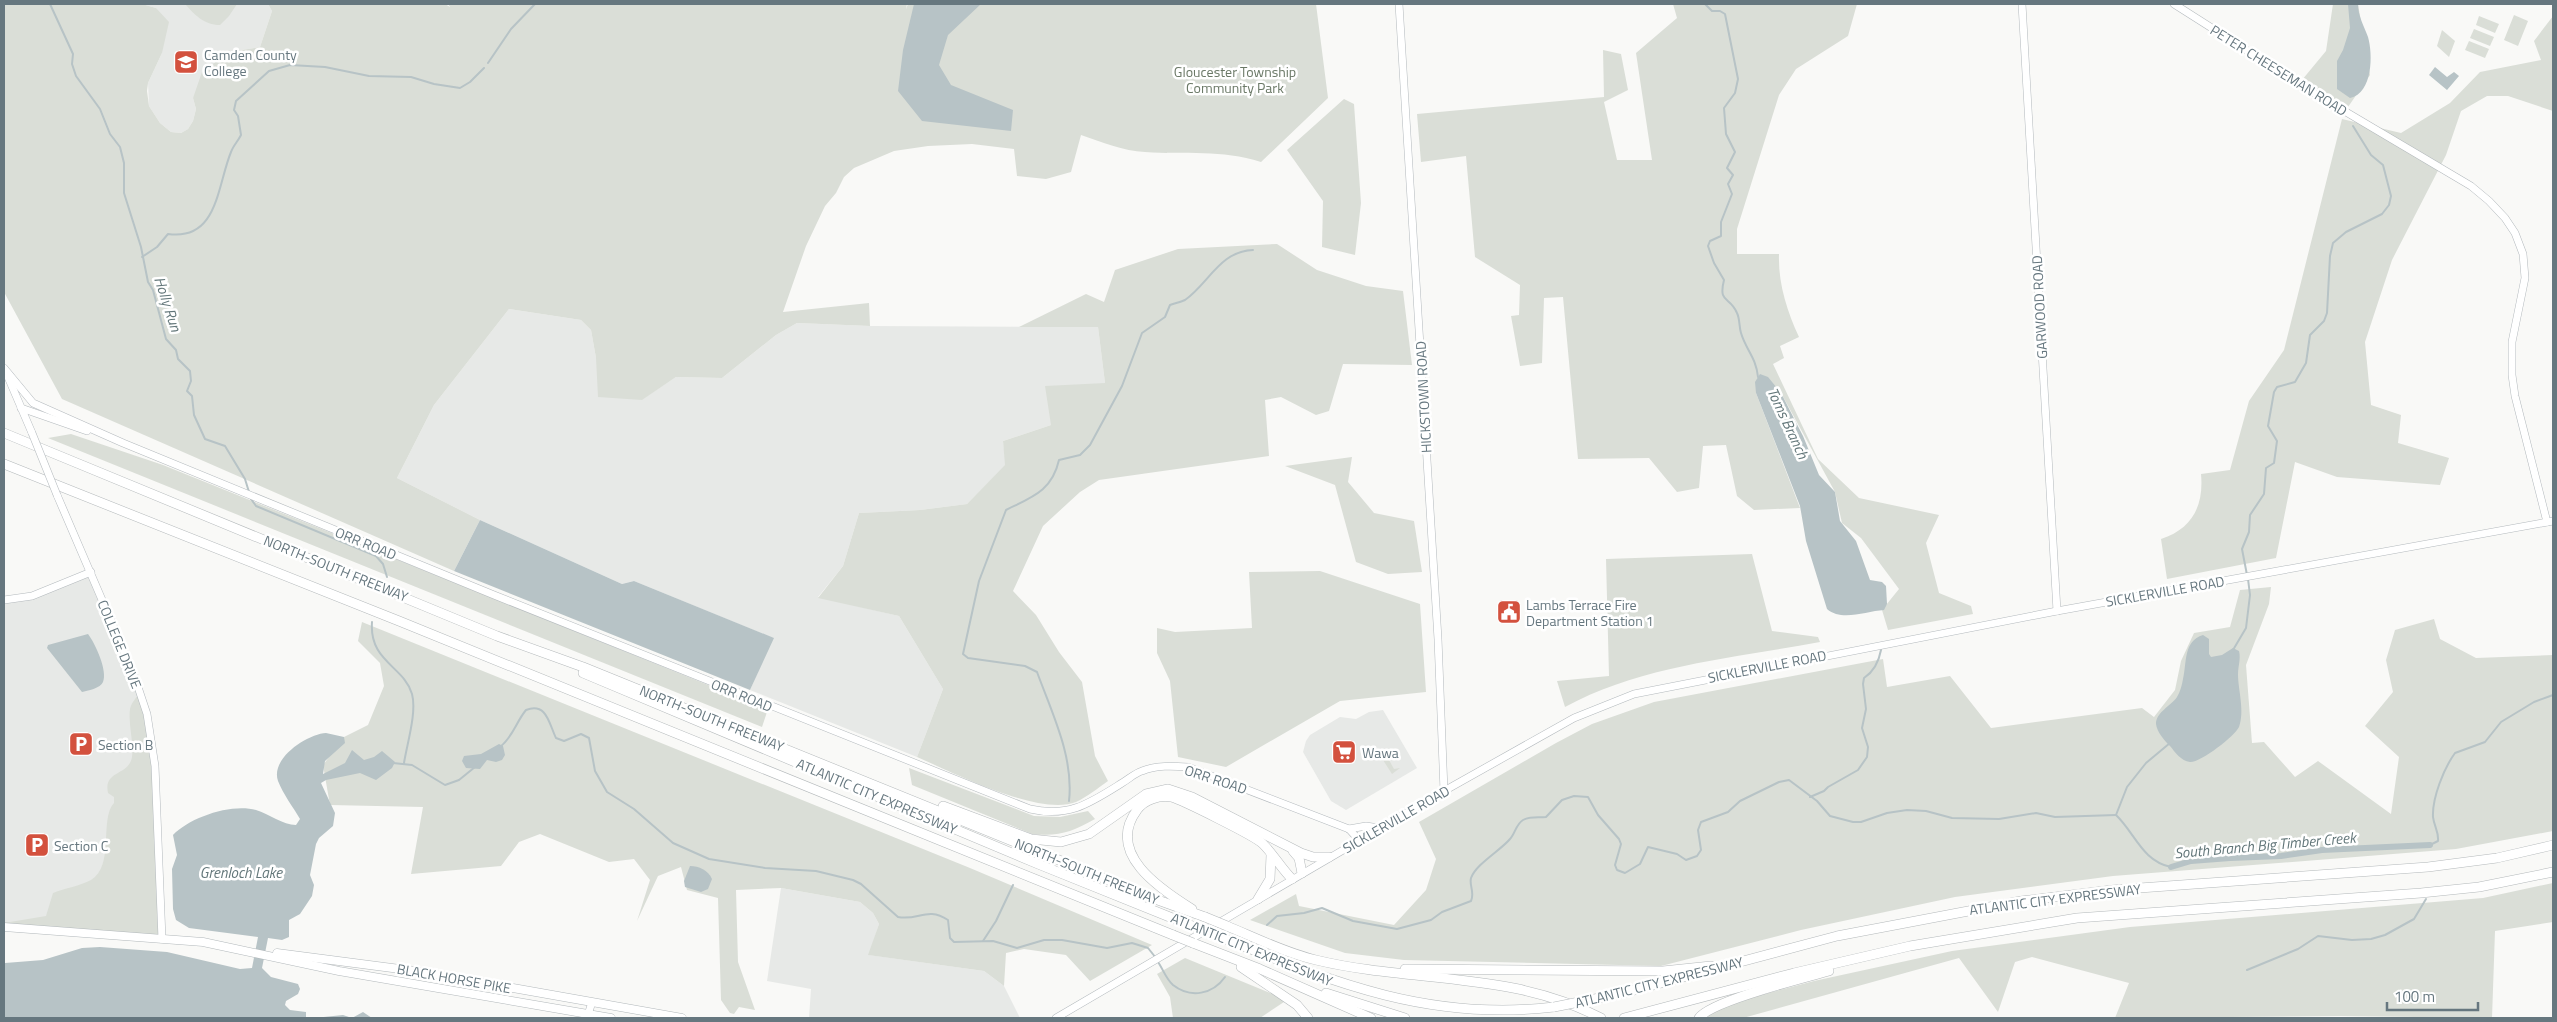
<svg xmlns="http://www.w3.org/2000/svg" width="2557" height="1022" viewBox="0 0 2557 1022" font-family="'Titillium Web',sans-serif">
  <rect width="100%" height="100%" fill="#f9f9f7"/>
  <g fill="#e7e9e7">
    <path d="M142,4H268L272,11L260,47L229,52L193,98L196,109L193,121L188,129L181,133L171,132L160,123L149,106L148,83L162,53L156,8Z"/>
    <path d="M509,309L581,320L591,330L596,358L641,400L676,377L722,378L776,335L797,323L870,326L1098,327L1105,383L1051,425L1003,441L1006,465L967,504L920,510L859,513L843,566L818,597L899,616L943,689L917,757L750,690L773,638L634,581L622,584L480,520L397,478L434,405Z"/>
    <path d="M91,572L147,714L161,916L4,927V600H11Z"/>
    <path d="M1383,710L1417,768L1346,810L1331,801L1303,752L1306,741L1310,735L1340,717L1356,719L1369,712Z"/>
    <path d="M781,888L860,902L873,913L879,924L869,955L984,971L1004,986L1020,1018H809L811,989L767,981Z"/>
  </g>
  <g fill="#daded7">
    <path d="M4,4H142L156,8L169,22L162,53L148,83L147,91L149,106L160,123L171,132L181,133L188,129L193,121L196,109L193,98L202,72L229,52L260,47L272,11L268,4H445L450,7L448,4H907L906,9L908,4H1316L1328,98L1261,162C1221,149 1186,155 1145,152C1123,151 1102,142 1081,135L1071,172L1046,179L1017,176L1014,149L972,144L928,146L894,151L854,168L844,177L836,193L825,206L806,246L783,312L869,303L870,326L797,323L776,335L722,378L676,377L642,400L598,397L596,358L591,330L581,320L509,309L434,405L397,478L480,520L454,571L62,399L4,292Z"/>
    <path d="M185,4H237L229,16L220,25C204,25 195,15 185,4Z"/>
    <path d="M1673,4H1857L1848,36L1796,69L1779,95L1737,229V254H1779C1778,283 1787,311 1799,337L1780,346L1784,358L1773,364L1818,459L1859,498L1939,515L1926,543L1939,593L1971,606L1973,614L1888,630L1882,610L1899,589L1861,538L1842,523L1835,492L1781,393H1756L1800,508L1754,510L1737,496L1726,445L1703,446L1699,488L1677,492L1649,458L1578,459L1563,297L1544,298L1542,363L1520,366L1511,316L1519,315L1520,285L1475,257L1466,156L1421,162L1417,114L1604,97L1603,50L1621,54L1628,90L1604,102L1617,160H1652L1636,53L1677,18Z"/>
    <path d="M2333,4H2366H2358L2370,75L2348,107L2302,80L2326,51Z"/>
    <path d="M2514,15L2528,21L2518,46L2504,40Z"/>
    <path d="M2479,16L2499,24L2495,33L2476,25Z"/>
    <path d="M2553,16V111L2508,96H2487L2461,111L2446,155L2392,260L2365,342L2371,405L2401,415L2398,443L2449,458L2440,485L2337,477L2295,462L2276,558L2167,579L2161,539C2192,529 2204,506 2201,474L2230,470L2249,401L2284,350L2342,119L2401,133L2450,103L2480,72L2541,60L2534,41Z"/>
    <path d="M2474,29L2494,37L2490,46L2470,38Z"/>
    <path d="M2442,30L2455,41L2449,57L2437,46Z"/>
    <path d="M2469,41L2489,49L2485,58L2465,50Z"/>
    <path d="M1344,99L1354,104L1361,203L1355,255L1322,247L1323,201L1287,150Z"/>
    <path d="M1277,244L1317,270L1366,286L1403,291L1412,365L1343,364L1329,411L1316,415L1281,397L1265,400L1269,456L1099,480L1080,492L1043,526L1013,591L1036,615L1059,652L1082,682L1095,756L1108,781C1098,788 1087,797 1076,802C1039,817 952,772 917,757L943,689L899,616L818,598L843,566L859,513L920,510L967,504L1005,465L1003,441L1051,425L1045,386L1105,383L1098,327H1019L1086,294L1104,302L1115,270L1178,249Z"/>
    <path d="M71,434L163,465L768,709L762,727L48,438Z"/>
    <path d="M1352,457L1348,482L1374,513L1414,521L1422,572L1388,574L1356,562L1335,485L1285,466Z"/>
    <path d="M1752,554L1772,631L1818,637L1820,642C1735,658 1642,665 1565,707L1557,681L1609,676L1606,559Z"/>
    <path d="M1320,571L1420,604L1426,692L1340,701L1226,767L1178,757L1170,681L1157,653V628L1175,632L1252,628L1249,572Z"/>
    <path d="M2271,587L2269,604L2246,665L2252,743L2264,742L2295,777L2318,761L2391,814L2399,757L2365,726L2393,692L2386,660L2395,630L2434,619L2440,639L2476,658L2553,655V831L2456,849L2113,876L1955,897L1801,930L1661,966L1404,960L1345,953L1250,920L1296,894L1299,906L1394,925L1426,890L1436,859L1419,822L1556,743L1592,724L1654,702L1883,659L1887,687L1950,676L1991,728L2142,708L2154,717L2175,690L2181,661L2194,633L2230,627L2240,590Z"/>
    <path d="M362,622L970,868L1152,945L1090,981L1066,955L1024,949L1006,953L1004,986L984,971L868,955L879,924L873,913L860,902L781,888L736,890L738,962L755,1010L739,1007L734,1014L730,1013L721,1000L718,898L687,890L681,867L658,876L637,921L650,880L634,859L609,862L540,834L519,842L501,866L411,874L423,807L330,805L323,765L344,737L368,725L384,686L380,663L358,641Z"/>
    <path d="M140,692L152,736L162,939L4,927V923L46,916L53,893C65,888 80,886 91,880C115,866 99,819 114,803V797L108,793C103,770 129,776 132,757C134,742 128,725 130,709C131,703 137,697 140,692Z"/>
    <path d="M1392,754L1389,760L1394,769L1400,768L1392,774L1383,760Z"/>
    <path d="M909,768L1034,816L1060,817L1088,811L1095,819C1071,832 1059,837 1032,834L912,785Z"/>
    <path d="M2553,883V922L2495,931L2492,1018L2340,1016L2115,1018L2129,983L2032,957L2015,962L1998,1012L1959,958L1743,1018H1707L1710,1014L1707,1009L1814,981L1952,951L2130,927L2483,898Z"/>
    <path d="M1185,958L1287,1000L1260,1018H1173L1170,997L1157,974Z"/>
  </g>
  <g fill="#b7c3c6">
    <path d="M914,4H981L948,35L939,65L951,85L1013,110L1011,131L922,121L898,91L903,50Z"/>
    <path d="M2348,4H2358C2358,16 2364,26 2368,37C2373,54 2373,93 2350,98L2337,89V61L2343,50L2350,28Z"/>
    <path d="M2435,67L2447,77L2454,72L2459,76L2447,90L2429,75Z"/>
    <path d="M1760,374L1768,377L1781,393L1803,436L1819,475L1835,492L1840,521L1856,541L1870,580L1882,582L1886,586L1887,604L1884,610C1866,611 1842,622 1827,609L1806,541L1800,506L1756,393L1755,382Z"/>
    <path d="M480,520L622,584L634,581L774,638L750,690L454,571Z"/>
    <path d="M88,634C95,643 108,671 103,682C101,688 87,691 82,692L47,648L48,645Z"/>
    <path d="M2203,635L2209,639V654L2211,657L2222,655L2233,648L2239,651C2241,659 2238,666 2238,674C2238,690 2245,711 2239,727C2235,736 2200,763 2190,762C2181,761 2175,752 2170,746C2164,740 2157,732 2156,724C2156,712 2171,706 2177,697C2180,692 2182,685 2183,679C2187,663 2183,641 2203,635Z"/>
    <path d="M326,733L344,737L345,743L325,761L323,774L345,763L352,750L364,760L374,757L382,751L395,762L392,768L376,780L360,773L326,780L321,783L335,813L333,826L319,838L316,844L310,875L314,885L312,896L300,914L289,920V937L282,940L268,938L262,968L271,977L298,984L300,989L298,994L286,1001L285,1005L290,1010L306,1012V1017L4,1018L5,963L43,960L82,948L100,947L167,952L240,969L252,968L258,937L189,928L176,920L173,909L172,869L177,855L173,835C190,817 232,803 256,810C269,814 283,825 296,825L300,819C293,807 283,794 278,781C270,758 308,734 326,733Z"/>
    <path d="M499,744L503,746L505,755L502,760L496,762L487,760L480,769L466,768L462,761L464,756L481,754Z"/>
    <path d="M690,866C699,866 708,870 712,879L708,889L701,892L685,887L684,881Z"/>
    <path d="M363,1012L372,1018H314L343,1015L352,1018Z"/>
  </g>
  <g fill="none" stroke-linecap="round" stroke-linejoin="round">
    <g stroke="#b7c3c6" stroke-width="2">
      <path d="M50,4L73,54L72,64L76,76L100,109L110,134L120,147L124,163V193L141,247L148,282L153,290L166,339L176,350L178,359L190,371L191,381L187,391L192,396L194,415L205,439L225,446L245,479L249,492"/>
      <path d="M1705,4L1712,11H1720L1725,14L1738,79L1735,93L1724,108L1726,134L1735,152L1727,168L1733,175L1728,184L1732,194L1721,222V236L1710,241L1708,246L1714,263L1724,280C1718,304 1730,296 1737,313C1740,319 1739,327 1741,333C1746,350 1756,357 1758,377"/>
      <path d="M488,63L511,29L535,4"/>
      <path d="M142,257L157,247L168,234C218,241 217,186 231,152C233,146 238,141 241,135L238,116L234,110L236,101L269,71L290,65L325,67L369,76L411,77L434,84L460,88L470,82L484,68"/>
      <path d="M251,499L256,506L376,556L383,564L387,577"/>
      <path d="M2247,575L2242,549L2249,532L2250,515L2264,494L2266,468L2274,463L2277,441L2268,426L2274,392L2277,387L2295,382L2306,363L2310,335L2324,321L2327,313L2330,256L2333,243L2346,232L2382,214L2389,205L2391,196L2383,165L2371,155L2353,126"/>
      <path d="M372,622C369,662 404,666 412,694C417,712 407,744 404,763"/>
      <path d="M2233,650L2246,628L2250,595L2248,579"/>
      <path d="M500,747C513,737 516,722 526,710C547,702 549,724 556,738L564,741L581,734L589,738L595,771L607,792L634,809L673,843L709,859L765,868L816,871L853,880L861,884L898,917C919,921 927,906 948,920L950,938L954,942L993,941L1017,948L1044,940H1062L1107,948L1132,943L1148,948L1156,958"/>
      <path d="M393,763L412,765L445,785L459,780L475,767"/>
      <path d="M1810,797L1824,791L1828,787L1858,770L1867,757L1868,747L1862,728L1866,709L1863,684L1864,678C1873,672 1879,661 1881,650"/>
      <path d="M1069,801C1074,757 1052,713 1037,672L1025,666L968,658L963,654L979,581L1006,510C1032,497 1052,491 1059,460L1080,455L1090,445L1122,386L1142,333L1165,317L1170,305C1175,303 1181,302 1185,300C1209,283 1220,251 1253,250"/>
      <path d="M2116,815L2127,787L2146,763L2170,743"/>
      <path d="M2116,815C2135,833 2142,861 2171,867"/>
      <path d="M2430,845L2438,841C2439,832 2434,826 2433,817C2432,798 2444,768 2455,753L2485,742L2501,722L2534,702L2553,695"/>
      <path d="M1267,925L1277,916L1304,913L1322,908L1353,921L1397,929L1431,920L1442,912L1471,901C1475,892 1469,886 1471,878C1476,864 1501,850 1510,839C1515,834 1516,824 1523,820C1530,816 1539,818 1546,817L1562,800L1574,796L1588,797L1598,815L1619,839L1621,844L1615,865L1617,870L1625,873L1640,864L1648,847L1677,854L1686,860L1697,856L1701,850L1698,830L1701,822L1728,812L1740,801L1779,782L1789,780L1817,801L1830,816L1853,822H1861L1887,813L1907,810L1926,811L1952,818L1999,819L2036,813L2055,817L2116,815"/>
      <path d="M983,941L996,921L1013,885"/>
      <path d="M1158,962C1163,969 1166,979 1173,985C1191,999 1213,994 1225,977"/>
      <path d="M2247,970L2298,949L2318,936L2352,940L2371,939L2385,935L2414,919L2426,899"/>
    </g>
    <path stroke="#b7c3c6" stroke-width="6" d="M2171,867L2191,861L2230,858L2281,856L2322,850L2430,845"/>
    <defs>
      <g id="secondary">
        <path d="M1399,4L1438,639L1444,791"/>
        <path d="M2022,4L2057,611"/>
        <path d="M2174,4L2314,93L2471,186L2489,201L2505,218L2515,233L2523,254L2525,278L2512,342V375L2515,396L2547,522"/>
        <path d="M4,368L33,403L123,443L494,595L1030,809C1069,818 1090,803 1122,783C1129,779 1135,773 1142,771C1156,765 1173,766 1188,767L1349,829L1359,840"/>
        <path d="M8,377L32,433"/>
        <path d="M21,408L87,431"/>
        <path d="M57,495L133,672L147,714L155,766L162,939"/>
        <path d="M4,600L32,596L91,572"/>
        <path d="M1349,829L1366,826L1379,828"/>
        <path d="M587,1018L592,1002"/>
        <path d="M1056,1018L1444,791L1574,718L1634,694L2057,611L2553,521"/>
      </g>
      <g id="primary">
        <path d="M4,927L203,942L339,971L611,1018"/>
        <path d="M277,953L423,972L682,1018"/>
      </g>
      <g id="highway">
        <path d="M4,433L497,636L583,667L1155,899L1205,917"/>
        <path d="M4,464L399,621L1173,935"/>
        <path d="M583,673L1038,864L1192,926"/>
        <path d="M943,806L1031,839L1061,842L1089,834L1146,794L1168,789L1192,797L1301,853L1313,857H1329"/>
        <path d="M1293,851L1299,858L1302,873"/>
        <path d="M1258,899L1270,879L1271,855"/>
        <path d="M1192,909C1160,889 1105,853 1137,810C1144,800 1159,795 1171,797C1182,800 1255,836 1263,844C1274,855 1281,868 1292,879"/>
        <path d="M1227,926C1256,938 1286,953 1316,960C1411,983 1513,971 1601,1018"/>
        <path d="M1213,934C1328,980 1426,1022 1554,1007"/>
        <path d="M1193,943L1260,969L1371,1018"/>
        <path d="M1241,967L1297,1005L1308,1018"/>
        <path d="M1405,969L1663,971L1711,966"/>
        <path d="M1326,993L1405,1018"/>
        <path d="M1579,1002L1620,994L1837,936L2021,901L2112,890L2428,867L2497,858L2553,845"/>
        <path d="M1624,1018L1794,973L1910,946L2077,918L2421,893L2479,887L2553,872"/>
        <path d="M1699,1018C1711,1001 1804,978 1829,971"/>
      </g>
    </defs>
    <use href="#secondary" stroke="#b3b9bd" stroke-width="8"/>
    <use href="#primary" stroke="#b2b8bb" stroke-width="9"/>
    <use href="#highway" stroke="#b4b9bb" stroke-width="10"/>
    <use href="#secondary" stroke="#fff" stroke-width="7"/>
    <use href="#primary" stroke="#fff" stroke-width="8"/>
    <use href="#highway" stroke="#fff" stroke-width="9"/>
    <defs>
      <path id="secondary-bridge" d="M32,433L57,495"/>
      <g id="highway-bridge">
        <path d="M1205,917L1227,926"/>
        <path d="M1192,926L1213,934"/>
        <path d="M1173,935L1193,943"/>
        <path d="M1554,1007L1579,1002"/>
      </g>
    </defs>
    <use href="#secondary-bridge" stroke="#b3b9bd" stroke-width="8" stroke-linecap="butt"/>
    <use href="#highway-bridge" stroke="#b4b9bb" stroke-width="10" stroke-linecap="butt"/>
    <use href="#secondary-bridge" stroke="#fff" stroke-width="7"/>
    <use href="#highway-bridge" stroke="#fff" stroke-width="9"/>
  </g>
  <defs>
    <symbol id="university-square" viewBox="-11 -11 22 22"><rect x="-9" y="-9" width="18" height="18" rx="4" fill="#d3513e" stroke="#fff"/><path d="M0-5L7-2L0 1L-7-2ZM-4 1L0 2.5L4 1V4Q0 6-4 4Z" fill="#fff"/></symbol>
    <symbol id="civic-square" viewBox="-11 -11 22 22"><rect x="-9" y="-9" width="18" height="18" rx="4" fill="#d3513e" stroke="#fff"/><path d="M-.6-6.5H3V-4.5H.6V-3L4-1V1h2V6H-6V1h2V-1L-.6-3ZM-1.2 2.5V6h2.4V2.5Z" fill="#fff"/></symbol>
    <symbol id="parking-square" viewBox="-11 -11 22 22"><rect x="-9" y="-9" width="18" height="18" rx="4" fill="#d3513e" stroke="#fff"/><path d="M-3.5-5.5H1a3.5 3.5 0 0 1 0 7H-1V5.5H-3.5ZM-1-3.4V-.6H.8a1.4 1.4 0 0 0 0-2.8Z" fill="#fff"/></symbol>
    <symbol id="supermarket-square" viewBox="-11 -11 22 22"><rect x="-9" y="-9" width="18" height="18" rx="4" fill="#d3513e" stroke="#fff"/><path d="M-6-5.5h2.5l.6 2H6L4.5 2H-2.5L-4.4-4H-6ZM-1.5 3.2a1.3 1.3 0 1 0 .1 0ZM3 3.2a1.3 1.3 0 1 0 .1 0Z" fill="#fff"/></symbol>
  </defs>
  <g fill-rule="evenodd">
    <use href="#university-square" x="172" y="48" width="28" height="28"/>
    <use href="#civic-square" x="1495" y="598" width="28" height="28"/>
    <use href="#parking-square" x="67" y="730" width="28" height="28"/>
    <use href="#supermarket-square" x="1330" y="738" width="28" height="28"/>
    <use href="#parking-square" x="23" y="831" width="28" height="28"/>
  </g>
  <g text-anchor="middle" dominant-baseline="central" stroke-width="5" stroke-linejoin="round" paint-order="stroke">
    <g font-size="14" fill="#66777f" stroke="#fff" text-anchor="start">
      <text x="204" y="54">Camden County<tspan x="204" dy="16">College</tspan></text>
      <text x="1526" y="604">Lambs Terrace Fire<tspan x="1526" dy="16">Department Station 1</tspan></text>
      <text x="98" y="744">Section B</text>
      <text x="1362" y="752">Wawa</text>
      <text x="54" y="845">Section C</text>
    </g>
    <g font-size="14" fill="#66777f" stroke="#fff">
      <text transform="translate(2279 70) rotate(32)">PETER CHEESEMAN ROAD</text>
      <text transform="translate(2039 307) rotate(-93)">GARWOOD ROAD</text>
      <text transform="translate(1423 397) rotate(-93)">HICKSTOWN ROAD</text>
      <text transform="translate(366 543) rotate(22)">ORR ROAD</text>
      <text transform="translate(336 568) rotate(22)">NORTH-SOUTH FREEWAY</text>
      <text transform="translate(2165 591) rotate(-10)">SICKLERVILLE ROAD</text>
      <text transform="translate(120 644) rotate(68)">COLLEGE DRIVE</text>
      <text transform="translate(1767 666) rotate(-11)">SICKLERVILLE ROAD</text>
      <text transform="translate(742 695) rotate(22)">ORR ROAD</text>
      <text transform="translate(712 718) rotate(22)">NORTH-SOUTH FREEWAY</text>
      <text transform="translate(1216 779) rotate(18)">ORR ROAD</text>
      <text transform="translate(877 796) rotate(23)">ATLANTIC CITY EXPRESSWAY</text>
      <text transform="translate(1396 819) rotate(-30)">SICKLERVILLE ROAD</text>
      <text transform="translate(1087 871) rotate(22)">NORTH-SOUTH FREEWAY</text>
      <text transform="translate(2055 899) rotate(-7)">ATLANTIC CITY EXPRESSWAY</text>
      <text transform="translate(1252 949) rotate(22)">ATLANTIC CITY EXPRESSWAY</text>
      <text transform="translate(454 978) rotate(10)">BLACK HORSE PIKE</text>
      <text transform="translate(1659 982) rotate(-14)">ATLANTIC CITY EXPRESSWAY</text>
    </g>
    <g font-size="14" fill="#6a7866" stroke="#fff">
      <text x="1235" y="71">Gloucester Township<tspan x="1235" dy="16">Community Park</tspan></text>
    </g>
    <g font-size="15" font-style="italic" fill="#627679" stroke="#fff">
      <text transform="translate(168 304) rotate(72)">Holly Run</text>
      <text transform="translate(1788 423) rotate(65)">Toms Branch</text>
      <text transform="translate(2265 845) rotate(-5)">South Branch Big Timber Creek</text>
      <text x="241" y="872">Grenloch Lake</text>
    </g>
  </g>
  <rect width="2557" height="1022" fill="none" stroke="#66777f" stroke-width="10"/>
  <path d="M2387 1002v8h91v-8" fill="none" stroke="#66777f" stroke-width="2.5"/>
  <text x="2394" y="1002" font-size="15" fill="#66777f" stroke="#ffffff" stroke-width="4" paint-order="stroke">100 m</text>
</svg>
